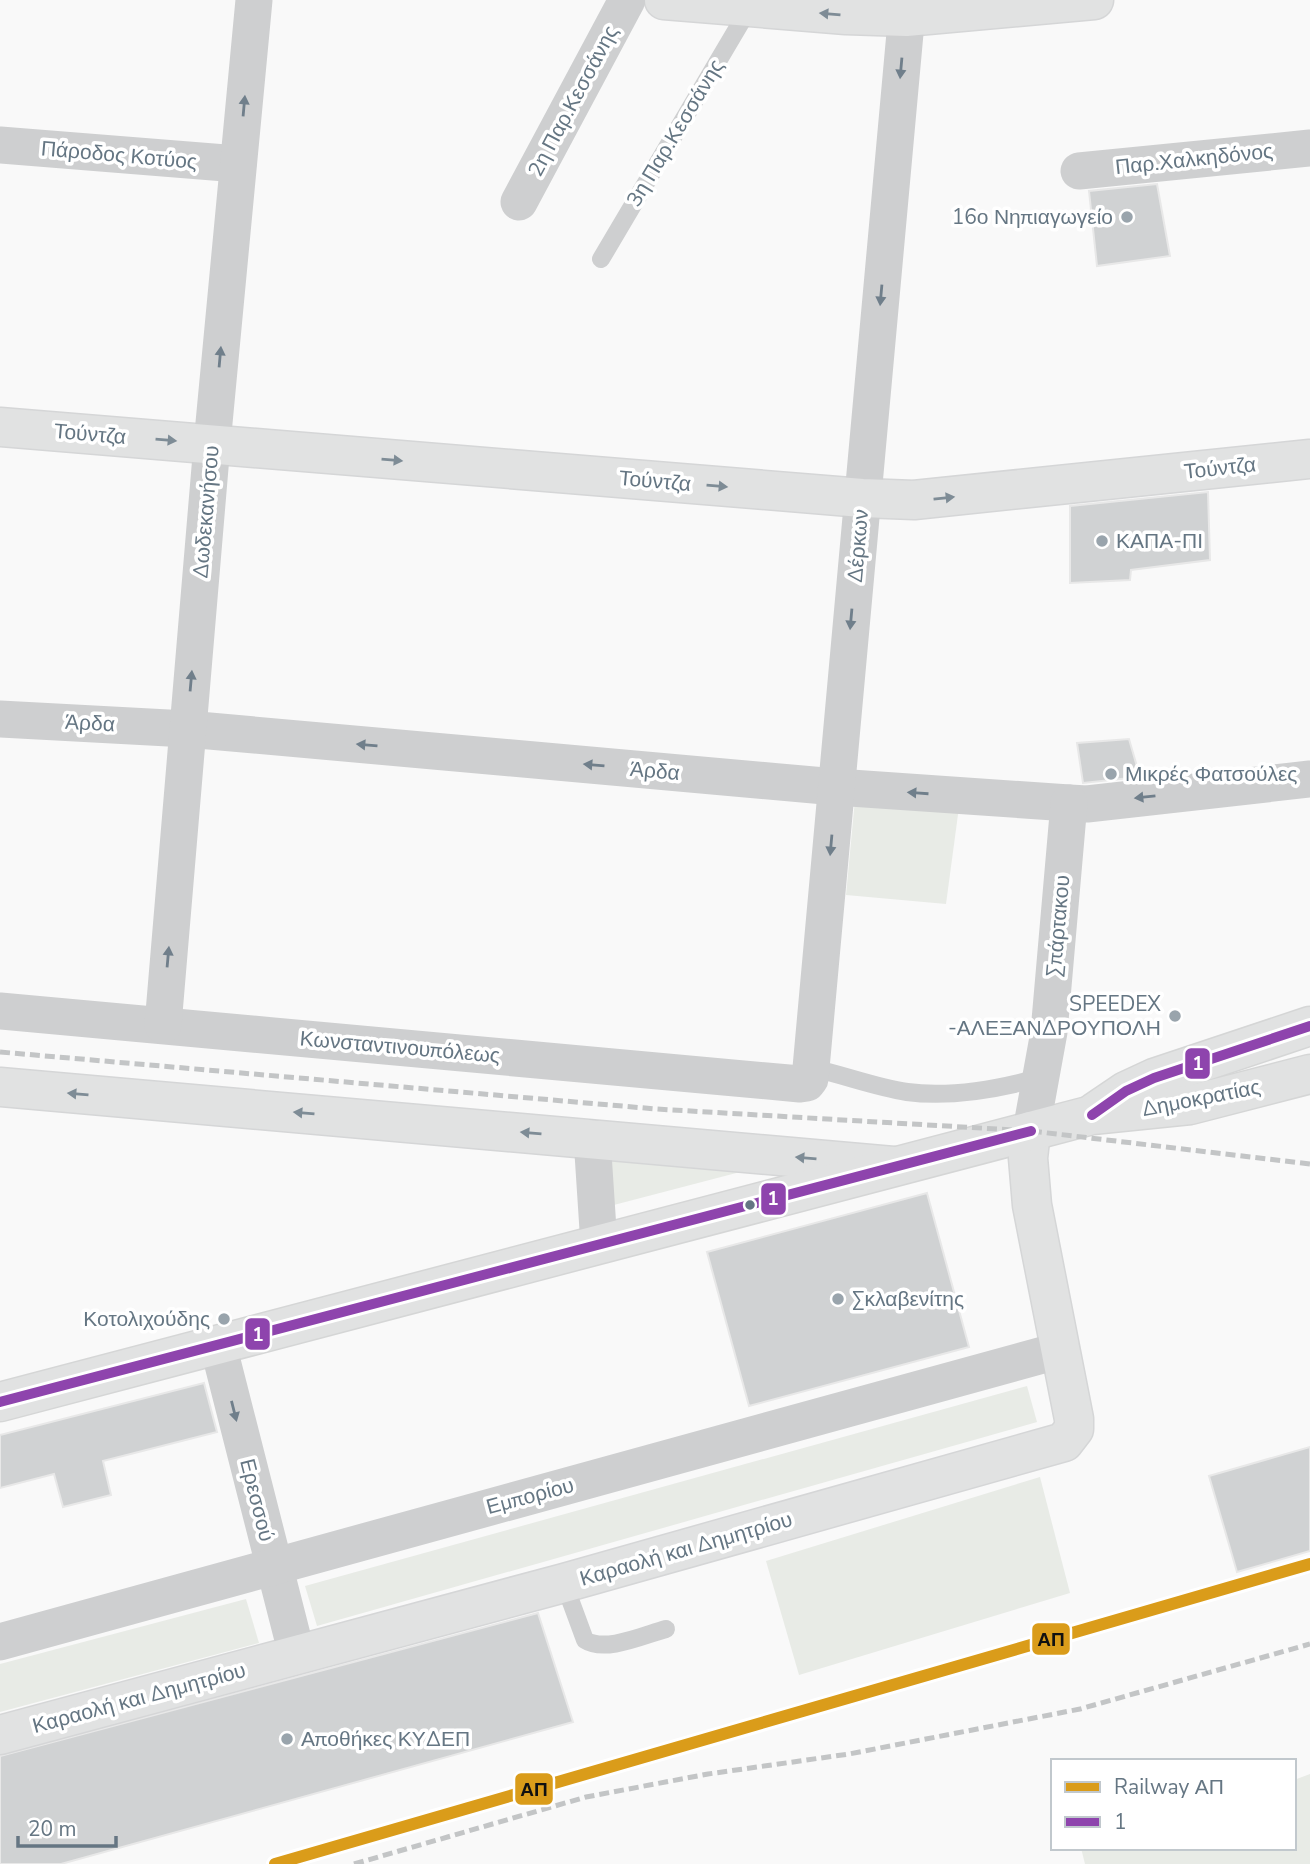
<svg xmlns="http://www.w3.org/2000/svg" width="1310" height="1864" viewBox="0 0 1310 1864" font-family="'Nunito Sans',sans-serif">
  <rect width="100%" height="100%" fill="#f9f9f9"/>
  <g fill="#e8ebe6">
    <path d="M855,799L959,807L946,904L846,895Z"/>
    <path d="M607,1157L744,1171L610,1206Z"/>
    <path d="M1027,1386L1037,1422L317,1626L305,1586Z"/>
    <path d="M1040,1477L1070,1593L799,1675L766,1561Z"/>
    <path d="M246,1599L259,1643L0,1712V1664Z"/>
    <path d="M1310,1774V1864H1085L1081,1848H1294V1780Z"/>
  </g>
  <g fill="#d0d2d3" stroke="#e8e8e8" stroke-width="2">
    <path d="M1157,184L1170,256L1097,266L1089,191Z"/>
    <path d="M1208,492L1210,560L1131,570L1130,580L1070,583V506Z"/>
    <path d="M1129,739L1140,777L1083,783L1077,743Z"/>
    <path d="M927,1193L969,1347L749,1406L707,1252Z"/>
    <path d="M204,1383L217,1432L103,1461L111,1495L63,1507L54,1474L0,1488V1435Z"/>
    <path d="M1310,1447V1551L1237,1572L1209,1476Z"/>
    <path d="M538,1613L573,1722L61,1864H0V1756Z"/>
  </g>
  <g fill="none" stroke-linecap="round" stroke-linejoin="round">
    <defs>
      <g id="secondary">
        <path d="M664,0L846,15L906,17L1094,0"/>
        <path d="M0,427L862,498L914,500L1310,459"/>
        <path d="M0,1087L893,1166"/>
        <path d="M0,1735L564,1583L1064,1442L1074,1429V1419L1032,1205L1028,1158L1031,1131"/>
      </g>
      <g id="highway">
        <path d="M1095,1112L1126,1091L1154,1078L1310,1026"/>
        <path d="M0,1402L1092,1115L1190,1105L1310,1074"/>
      </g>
    </defs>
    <use href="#secondary" stroke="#d5d6d7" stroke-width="41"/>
    <use href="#highway" stroke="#d5d6d6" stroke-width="41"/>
    <g stroke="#cecfd0" stroke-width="18">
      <path d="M601,259L750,7"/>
      <path d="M812,1068C844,1075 875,1087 907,1092C951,1098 999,1089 1042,1077"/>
      <path d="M564,1583L585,1640C605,1653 644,1635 666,1629"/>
    </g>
    <g stroke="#cecfd0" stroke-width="37">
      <path d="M0,145L238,164"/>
      <path d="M1079,171L1310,148"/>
      <path d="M519,202L627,0"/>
      <path d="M0,719L187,729L836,787L1069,803L1087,804L1310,779"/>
      <path d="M0,1011L800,1084L807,1083L810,1079L908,0"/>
      <path d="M163,1025L212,444L254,0"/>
      <path d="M1031,1131L1049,1032L1069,803"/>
      <path d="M592,1138L599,1245"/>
      <path d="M218,1345L297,1655"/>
      <path d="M0,1642L1061,1350"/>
    </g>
    <use href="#secondary" stroke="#e1e2e2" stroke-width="38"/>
    <use href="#highway" stroke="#e1e2e2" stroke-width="38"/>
    <g stroke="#c3c5c6" stroke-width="5" stroke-dasharray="10 5" stroke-linecap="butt">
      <path d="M0,1052L656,1109L1031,1131L1310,1164"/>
      <path d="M354,1864L586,1797L708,1774L849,1754L1080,1709L1310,1644"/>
    </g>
    <defs>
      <g id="bus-1">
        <path d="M1092,1115L1126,1091L1154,1078L1310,1026"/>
        <path d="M0,1402L1031,1131"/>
      </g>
    </defs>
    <use href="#bus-1" stroke="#fff" stroke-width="16"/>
    <use href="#bus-1" stroke="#8e44ad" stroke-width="10"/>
    <defs>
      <path id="rail-1" d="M275,1864L1310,1564"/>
    </defs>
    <use href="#rail-1" stroke="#fff" stroke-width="18"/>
    <use href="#rail-1" stroke="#da9c1a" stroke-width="12"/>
  </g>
  <defs><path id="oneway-solid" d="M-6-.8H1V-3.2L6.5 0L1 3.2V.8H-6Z" transform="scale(1.75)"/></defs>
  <g fill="#7e8c96">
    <use href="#oneway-solid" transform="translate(830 14) rotate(-175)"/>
    <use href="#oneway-solid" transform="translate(166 440) rotate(5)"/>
    <use href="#oneway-solid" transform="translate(392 460) rotate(5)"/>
    <use href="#oneway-solid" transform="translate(717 486) rotate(5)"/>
    <use href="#oneway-solid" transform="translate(944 498) rotate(-6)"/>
    <use href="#oneway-solid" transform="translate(78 1094) rotate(-175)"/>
    <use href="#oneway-solid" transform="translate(304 1113) rotate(-175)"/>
    <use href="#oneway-solid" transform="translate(531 1133) rotate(-175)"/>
    <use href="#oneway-solid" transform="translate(806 1158) rotate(-175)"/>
  </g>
  <g fill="#707f8b">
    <use href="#oneway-solid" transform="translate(901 68) rotate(95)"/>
    <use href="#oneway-solid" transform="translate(244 106) rotate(-85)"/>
    <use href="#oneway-solid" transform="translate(881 295) rotate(95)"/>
    <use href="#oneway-solid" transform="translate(220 357) rotate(-85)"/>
    <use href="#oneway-solid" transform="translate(851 619) rotate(95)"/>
    <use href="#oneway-solid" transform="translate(191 681) rotate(-85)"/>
    <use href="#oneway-solid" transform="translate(367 745) rotate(-175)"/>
    <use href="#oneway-solid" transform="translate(594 765) rotate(-175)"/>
    <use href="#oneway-solid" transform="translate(918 793) rotate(-176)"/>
    <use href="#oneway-solid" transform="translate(1145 797) rotate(174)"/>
    <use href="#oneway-solid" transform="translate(831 845) rotate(95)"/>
    <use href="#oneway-solid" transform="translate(168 957) rotate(-85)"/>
    <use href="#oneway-solid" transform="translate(234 1411) rotate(76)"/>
  </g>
  <g fill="#99a4ac" stroke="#fff" stroke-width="2.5">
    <circle cx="1127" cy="217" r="7"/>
    <circle cx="1102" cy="541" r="7"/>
    <circle cx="1111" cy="774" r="7"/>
    <circle cx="1175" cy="1016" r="7"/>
    <circle cx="838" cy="1299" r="7"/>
    <circle cx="224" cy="1319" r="7"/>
    <circle cx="287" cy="1739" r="7"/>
  </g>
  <circle fill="#657683" stroke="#fff" stroke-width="2.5" cx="750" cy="1205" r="6"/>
  <g text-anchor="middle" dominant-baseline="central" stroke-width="7" stroke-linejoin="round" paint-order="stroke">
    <g font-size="21" fill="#657683" stroke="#fff">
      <text transform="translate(573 101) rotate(-62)">2η Παρ.Κεσσάνης</text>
      <text transform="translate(675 133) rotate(-59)">3η Παρ.Κεσσάνης</text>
      <text transform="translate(119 155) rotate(5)">Πάροδος Κοτύος</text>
      <text transform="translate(1194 159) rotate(-6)">Παρ.Χαλκηδόνος</text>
      <text transform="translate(90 434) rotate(5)">Τούντζα</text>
      <text transform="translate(1220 468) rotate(-6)">Τούντζα</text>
      <text transform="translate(655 481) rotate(5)">Τούντζα</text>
      <text transform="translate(206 512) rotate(-85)">Δωδεκανήσου</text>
      <text transform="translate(858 546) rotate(-85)">Δέρκων</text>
      <text transform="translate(90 723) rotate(3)">Άρδα</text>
      <text transform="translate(655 771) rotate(5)">Άρδα</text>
      <text transform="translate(1058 926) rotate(-85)">Σπάρτακου</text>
      <text transform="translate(400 1047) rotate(5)">Κωνσταντινουπόλεως</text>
      <text transform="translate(1201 1098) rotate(-11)">Δημοκρατίας</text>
      <text transform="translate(530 1496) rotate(-15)">Εμπορίου</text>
      <text transform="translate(257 1500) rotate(76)">Ερεσσού</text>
      <text transform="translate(686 1549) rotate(-16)">Καραολή και Δημητρίου</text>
      <text transform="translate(139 1698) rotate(-15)">Καραολή και Δημητρίου</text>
    </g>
    <g font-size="21" fill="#657683" stroke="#fff" text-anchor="start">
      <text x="1113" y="217" text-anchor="end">16ο Νηπιαγωγείο</text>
      <text x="1116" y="541">ΚΑΠΑ-ΠΙ</text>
      <text x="1125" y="774">Μικρές Φατσούλες</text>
      <text x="1161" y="1004" text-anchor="end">SPEEDEX<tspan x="1161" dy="24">-ΑΛΕΞΑΝΔΡΟΥΠΟΛΗ</tspan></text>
      <text x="852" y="1299">Σκλαβενίτης</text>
      <text x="210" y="1319" text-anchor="end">Κοτολιχούδης</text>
      <text x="301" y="1739">Αποθήκες ΚΥΔΕΠ</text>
    </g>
  </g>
  <g stroke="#fff" stroke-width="2.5">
    <rect x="1184" y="1047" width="27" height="33" rx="7" fill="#8e44ad"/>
    <rect x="760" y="1182" width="27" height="34" rx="7" fill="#8e44ad"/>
    <rect x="244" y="1317" width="27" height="34" rx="7" fill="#8e44ad"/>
    <rect x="1031" y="1622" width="40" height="34" rx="7" fill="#da9c1a"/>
    <rect x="514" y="1772" width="40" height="34" rx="7" fill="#da9c1a"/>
  </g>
  <g font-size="19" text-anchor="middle" font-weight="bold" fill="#fff">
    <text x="1198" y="1070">1</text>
    <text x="773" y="1205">1</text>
    <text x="258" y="1341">1</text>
  </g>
  <g font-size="19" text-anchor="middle" font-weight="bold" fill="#111">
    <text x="1051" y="1646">ΑΠ</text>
    <text x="534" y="1796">ΑΠ</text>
  </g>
  <rect x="1051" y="1759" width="245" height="91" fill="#ffffff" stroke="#c1c8cd" stroke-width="2"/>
  <rect x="1065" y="1782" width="35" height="10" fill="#da9c1a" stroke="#c1c8cd" stroke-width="2"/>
  <text x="1114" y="1794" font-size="21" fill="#657683">Railway ΑΠ</text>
  <rect x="1065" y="1817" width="35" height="10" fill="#8e44ad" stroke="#c1c8cd" stroke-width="2"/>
  <text x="1114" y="1829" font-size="21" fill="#657683">1</text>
  <path d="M18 1836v10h98v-10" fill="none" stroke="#657683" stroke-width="3.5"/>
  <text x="28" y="1836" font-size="21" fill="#657683" stroke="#ffffff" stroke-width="5" paint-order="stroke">20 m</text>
</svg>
